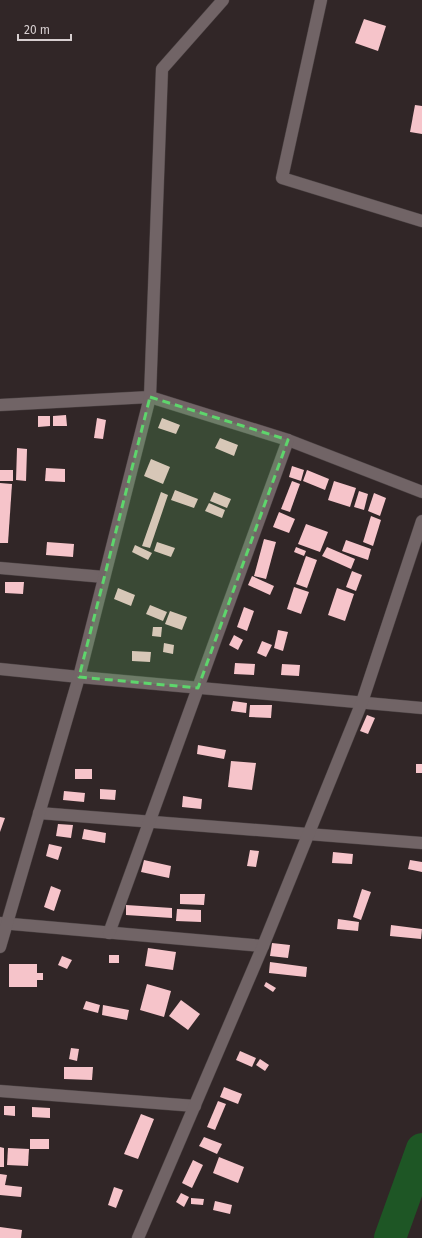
<svg xmlns="http://www.w3.org/2000/svg" width="422" height="1238" viewBox="0 0 422 1238" font-family="'Fira Sans',sans-serif">
  <rect width="100%" height="100%" fill="#312627"/>
  <g fill="none" stroke-linecap="round" stroke-linejoin="round">
    <path stroke="#1e5625" stroke-width="32" d="M390,1238L422,1149"/>
  </g>
  <g fill="#f6c4ca">
    <path d="M364,19L386,26L378,51L355,43Z"/>
    <path d="M415,105L422,106V134L410,132Z"/>
    <path d="M66,415L67,426H53V416Z"/>
    <path d="M38,416H50V426L38,427Z"/>
    <path d="M97,418L106,420L103,439L94,438Z"/>
    <path d="M162,418L180,425L176,434L158,428Z"/>
    <path d="M220,438L238,445L234,456L215,448Z"/>
    <path d="M17,448L27,449L26,481L16,480Z"/>
    <path d="M151,459L170,467L163,484L144,476Z"/>
    <path d="M292,466L304,470L301,481L289,477Z"/>
    <path d="M46,468L65,469V482L45,481Z"/>
    <rect x="0" y="470" width="13" height="11"/>
    <path d="M307,470L329,479L325,490L303,481Z"/>
    <path d="M292,481L300,484L290,512L281,509Z"/>
    <path d="M334,481L356,488L350,507L328,500Z"/>
    <path d="M0,483L12,484L8,543H0Z"/>
    <path d="M175,490L198,499L194,508L171,500Z"/>
    <path d="M359,491L368,494L364,510L354,507Z"/>
    <path d="M161,492L168,495L150,548L142,546Z"/>
    <path d="M214,492L231,499L227,508L210,501Z"/>
    <path d="M374,493L386,498L380,516L368,511Z"/>
    <path d="M209,503L225,510L222,518L205,511Z"/>
    <path d="M279,512L295,519L289,533L273,527Z"/>
    <path d="M371,516L381,520L373,546L363,542Z"/>
    <path d="M306,524L328,532L320,552L298,544Z"/>
    <path d="M264,539L276,542L266,579L254,576Z"/>
    <path d="M346,540L371,549L368,560L342,551Z"/>
    <path d="M47,542L74,544L73,557L46,555Z"/>
    <path d="M157,542L175,548L171,557L154,551Z"/>
    <path d="M135,545L152,553L148,560L132,552Z"/>
    <path d="M296,547L306,551L304,556L294,552Z"/>
    <path d="M327,547L355,559L351,569L322,556Z"/>
    <path d="M306,556L317,560L307,588L296,584Z"/>
    <path d="M352,571L362,575L356,591L346,587Z"/>
    <path d="M252,576L274,586L270,595L248,585Z"/>
    <path d="M5,582H24L23,594L5,593Z"/>
    <path d="M294,587L309,592L301,614L287,609Z"/>
    <path d="M118,588L135,595L131,606L114,599Z"/>
    <path d="M337,588L354,594L345,621L328,615Z"/>
    <path d="M150,605L167,612L163,621L146,614Z"/>
    <path d="M244,607L254,611L247,631L237,627Z"/>
    <path d="M170,611L187,617L182,630L165,624Z"/>
    <path d="M153,627H162L161,637L152,636Z"/>
    <path d="M278,630L288,632L283,651L274,648Z"/>
    <path d="M234,635L243,640L238,650L229,645Z"/>
    <path d="M262,641L272,645L266,657L257,653Z"/>
    <path d="M164,643L174,645L173,654L163,652Z"/>
    <path d="M132,651L151,652L150,662L132,661Z"/>
    <path d="M235,663L255,664L254,675L234,674Z"/>
    <path d="M282,664L300,665L299,676L281,675Z"/>
    <path d="M233,701L247,703L246,713L231,711Z"/>
    <path d="M250,705H272L271,718L249,717Z"/>
    <path d="M367,715L375,718L368,734L360,731Z"/>
    <path d="M198,745L226,750L224,759L197,754Z"/>
    <path d="M231,761L256,763L252,790L228,787Z"/>
    <rect x="416" y="764" width="6" height="9"/>
    <rect x="75" y="769" width="17" height="10"/>
    <path d="M100,789L116,790L115,800L100,799Z"/>
    <path d="M64,791L85,793L84,802L63,800Z"/>
    <path d="M183,796L202,799L201,809L182,807Z"/>
    <path d="M0,817L5,818L0,832Z"/>
    <path d="M58,824L73,825L71,838L56,836Z"/>
    <path d="M84,829L106,833L105,843L82,839Z"/>
    <path d="M49,844L62,847L58,860L46,856Z"/>
    <path d="M250,850L259,851L256,867L247,866Z"/>
    <path d="M333,852L353,854L352,864L332,863Z"/>
    <path d="M144,860L171,866L169,878L141,872Z"/>
    <path d="M410,860L422,862V872L408,869Z"/>
    <path d="M51,886L61,890L54,911L44,907Z"/>
    <path d="M362,889L371,892L361,920L353,917Z"/>
    <path d="M180,894H205L204,905L180,904Z"/>
    <path d="M126,905L172,908V918L126,915Z"/>
    <path d="M177,909L201,910V922L176,921Z"/>
    <path d="M338,919L359,922L358,931L337,929Z"/>
    <path d="M391,925L422,929L421,939L390,936Z"/>
    <path d="M272,943L290,945L288,958L270,956Z"/>
    <path d="M148,948L176,952L173,970L145,966Z"/>
    <rect x="109" y="955" width="10" height="8"/>
    <path d="M62,956L72,960L67,969L58,965Z"/>
    <path d="M270,962L307,967L306,977L269,973Z"/>
    <path d="M9,964H37V973H43V980H37V987H9Z"/>
    <path d="M266,982L276,988L273,992L264,986Z"/>
    <path d="M147,984L171,991L164,1017L140,1010Z"/>
    <path d="M181,1000L200,1014L188,1030L169,1016Z"/>
    <path d="M86,1001L100,1005L98,1013L83,1009Z"/>
    <path d="M103,1005L129,1010L127,1020L102,1015Z"/>
    <path d="M71,1048L79,1049L77,1061L69,1059Z"/>
    <path d="M240,1051L256,1058L252,1067L236,1060Z"/>
    <path d="M260,1059L269,1065L265,1071L256,1065Z"/>
    <path d="M64,1067H93L92,1080L64,1079Z"/>
    <path d="M224,1087L242,1094L238,1104L220,1097Z"/>
    <path d="M218,1101L226,1104L215,1130L207,1127Z"/>
    <path d="M4,1106H15V1116L4,1115Z"/>
    <path d="M32,1107L50,1108V1118L32,1117Z"/>
    <path d="M141,1114L154,1119L138,1159L124,1154Z"/>
    <path d="M204,1137L222,1144L217,1154L199,1146Z"/>
    <rect x="30" y="1139" width="19" height="10"/>
    <path d="M0,1147L4,1148V1167H0Z"/>
    <path d="M8,1148L29,1149L28,1166L7,1165Z"/>
    <path d="M219,1157L244,1167L238,1183L213,1173Z"/>
    <path d="M193,1160L203,1165L192,1188L182,1183Z"/>
    <path d="M0,1174L7,1175L5,1185L22,1187L21,1197L0,1195Z"/>
    <path d="M114,1187L123,1190L116,1208L108,1205Z"/>
    <path d="M181,1193L189,1197L184,1207L176,1202Z"/>
    <path d="M191,1198L204,1199L203,1205L191,1204Z"/>
    <path d="M215,1201L232,1205L230,1214L213,1210Z"/>
    <path d="M0,1227L22,1230L21,1238H0Z"/>
  </g>
  <g fill="none" stroke-linecap="round" stroke-linejoin="round">
    <defs>
      <g id="minor">
        <path d="M321,0L282,178L422,221"/>
        <path d="M0,405L150,397L288,440L422,492"/>
        <path d="M0,568L104,577"/>
        <path d="M0,669L79,677L422,708"/>
        <path d="M39,813L422,843"/>
        <path d="M0,923L263,946"/>
        <path d="M109,933L288,440"/>
        <path d="M0,947L79,677L150,397L162,69L223,0"/>
        <path d="M0,1091L195,1106"/>
        <path d="M138,1238L263,946L362,702L422,521"/>
      </g>
    </defs>
    <use href="#minor" stroke="#4a4142" stroke-width="13"/>
    <use href="#minor" stroke="#716466" stroke-width="12"/>
  </g>
  <path fill="#5ed56c" fill-opacity="0.2" stroke="#5ed56c" stroke-width="3" stroke-dasharray="8 5" stroke-linejoin="round" d="M150,397L288,440L198,688L79,677Z"/>
  <path d="M18 34v6h53v-6" fill="none" stroke="#d7cfd0" stroke-width="2"/>
  <text x="24" y="34" font-size="12" fill="#d7cfd0" stroke="#312627" stroke-width="3" paint-order="stroke">20 m</text>
</svg>
